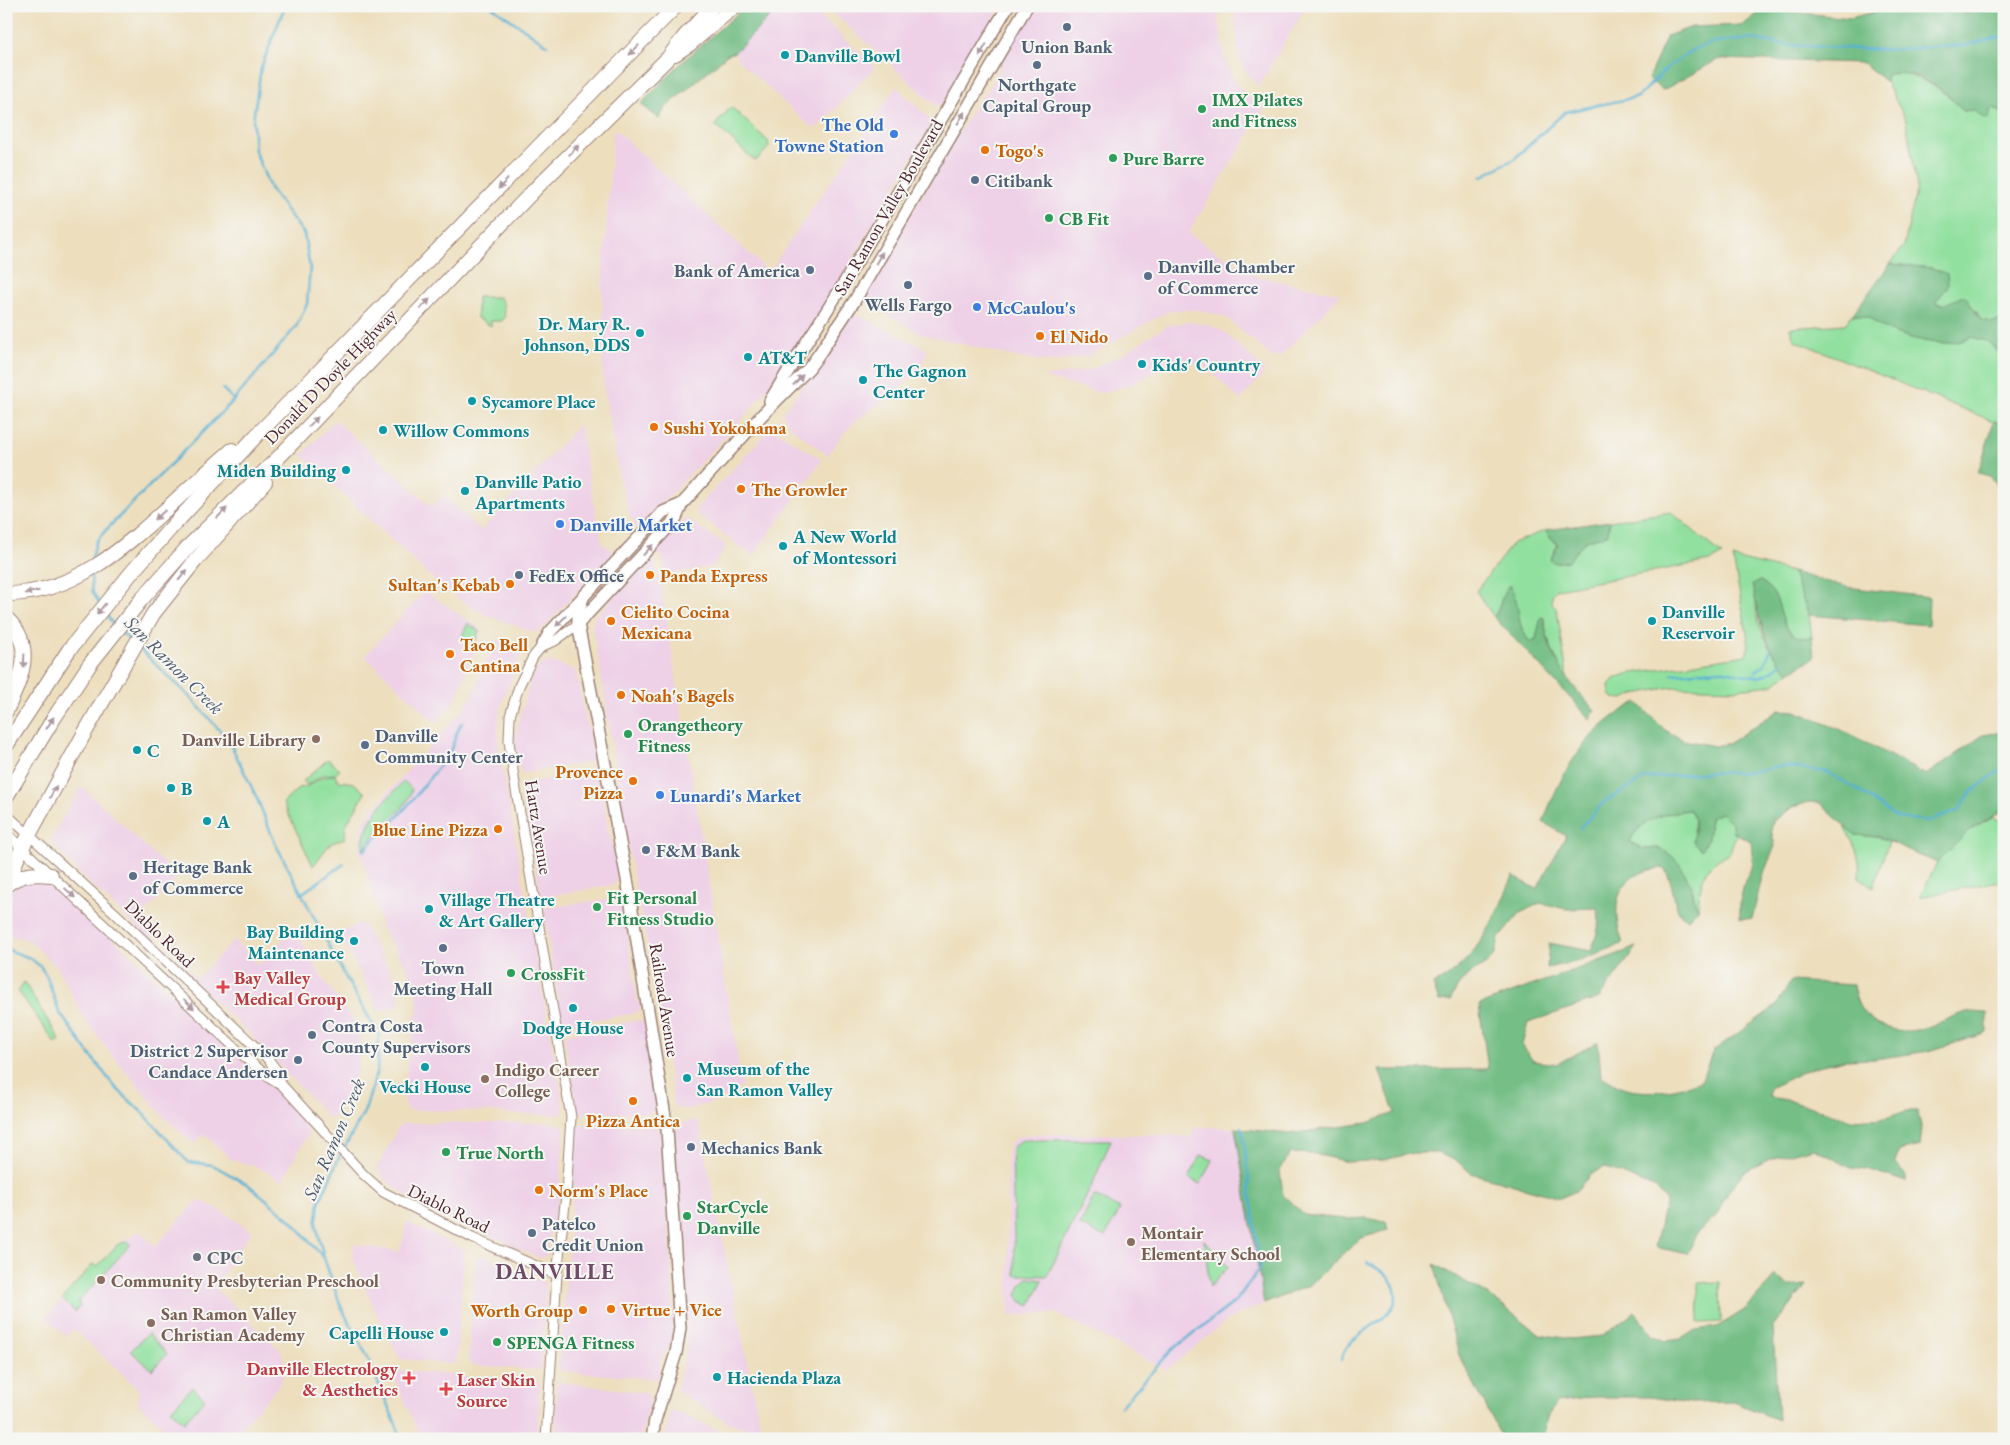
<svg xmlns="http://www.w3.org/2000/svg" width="2010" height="1445" viewBox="0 0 2010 1445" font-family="'EB Garamond',serif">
  <rect width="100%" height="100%" fill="#f6f6f2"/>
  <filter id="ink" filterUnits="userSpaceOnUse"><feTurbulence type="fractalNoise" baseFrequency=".02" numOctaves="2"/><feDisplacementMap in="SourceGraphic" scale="10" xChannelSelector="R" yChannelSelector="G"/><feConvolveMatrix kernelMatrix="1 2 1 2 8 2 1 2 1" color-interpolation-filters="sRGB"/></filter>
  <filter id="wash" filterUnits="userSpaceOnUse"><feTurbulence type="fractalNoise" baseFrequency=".0096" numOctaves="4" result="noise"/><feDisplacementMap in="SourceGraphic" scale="20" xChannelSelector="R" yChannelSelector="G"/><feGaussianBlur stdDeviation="1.12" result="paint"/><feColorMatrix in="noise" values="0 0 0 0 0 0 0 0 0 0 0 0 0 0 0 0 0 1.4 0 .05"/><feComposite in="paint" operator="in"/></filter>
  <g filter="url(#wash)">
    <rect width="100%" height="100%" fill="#eddfbe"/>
    <g fill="#eed0e7">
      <path d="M781,6H801L813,10L875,67L817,128L809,125L738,60L735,52Z"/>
      <path d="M826,6H1001L943,103L936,106Z"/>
      <path d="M1034,6H1217L1225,62L1234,81L1247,96L1265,108L1188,233L1254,276L1341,294L1280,357H1272L1227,318L1201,310H1178L1165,313L1088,356L1055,362L1020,358L921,334L866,302L867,289L979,99L987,92L999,71L1002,60Z"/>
      <path d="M1234,6H1306L1259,86L1243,68L1238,53Z"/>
      <path d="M896,87L928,117L931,126L810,331L784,368L742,419L638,529L629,514L619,475L603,383L602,285L613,133L616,130L769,272Z"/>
      <path d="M858,315L927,350L923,363L916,372L897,391L858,419L842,435L828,455L794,430L785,419L783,412L827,355L850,318Z"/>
      <path d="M1187,322L1209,325L1224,332L1264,369L1262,377L1240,400L1201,362L1157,371L1129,385L1101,393L1043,377L1090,370L1123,354L1156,332L1170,325Z"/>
      <path d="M335,420L432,507L443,496L481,531L580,424L589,480L602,543L614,553L540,631L534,632L486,615L466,604L435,581L302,455Z"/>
      <path d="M770,429H774L822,460L753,556L699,516L696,509Z"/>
      <path d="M687,519L727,546L714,566L665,575L662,556L656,552L683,520Z"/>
      <path d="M651,557L655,561L663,598L742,1086L719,1101L689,1109L676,1108L672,1101L673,1095L652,968L633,876L599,660L592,628L593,619Z"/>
      <path d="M425,591L482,630L455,700L436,723L365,656Z"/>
      <path d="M499,638L518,647L521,653L501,705L498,726L499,749L564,1111L561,1115L504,1114L502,1112L407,1110L404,1100L407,1066L418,1005L415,987L403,961L383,930L363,860L361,858L359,842L364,821L370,812L464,709L474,693L493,643Z"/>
      <path d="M550,661L576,671L592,748L596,756L592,762L523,773L520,771L515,741L518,723L531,679L538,667Z"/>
      <path d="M594,770L601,776L600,784L618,880L612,885L541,897L522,787L526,783Z"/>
      <path d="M81,786L178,877L137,922L197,979L234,940L259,965L293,929L297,933L321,976L352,1019L360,1038V1053L355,1084L331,1120L249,1033L79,873L50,840Z"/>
      <path d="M37,880L48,885L71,903L115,940L274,1090L306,1126L309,1132L282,1181L258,1167L232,1160L204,1134L194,1144L165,1118L107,1049L81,1013L58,968L30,941L24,938L6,936V898L12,887L19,882Z"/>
      <path d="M615,898L621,900L623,905L637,1001L641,1005V1009L637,1013L562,1025L544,911L546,908Z"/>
      <path d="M362,923L393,976L398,989L400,1006L379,1010L342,938L343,931Z"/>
      <path d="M638,1020L644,1023L657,1100L656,1109L649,1113H585L578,1115L574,1110L576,1107L564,1035Z"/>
      <path d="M698,1120L760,1425L761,1428L748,1429L729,1423L680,1393L677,1389L686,1353L687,1323L678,1186L676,1130L684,1123Z"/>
      <path d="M403,1123H548L565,1126L558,1206L551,1228L546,1256L539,1258L409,1198L384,1179L377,1168L399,1126Z"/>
      <path d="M580,1124L655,1127L661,1132L667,1185L674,1326L670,1346L662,1357L659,1367L660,1375L657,1379L559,1371L576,1149V1128Z"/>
      <path d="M1195,1127L1235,1128L1264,1304L1230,1318L1167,1370L1056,1313L1009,1316L1007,1161L1009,1146L1015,1138L1031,1134L1166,1135L1191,1137Z"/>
      <path d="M200,1201L217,1208L252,1232L236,1252L215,1288L281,1351L284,1362V1374L279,1385L231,1439H177L139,1404L137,1387L73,1329L66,1336L46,1318L93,1264L97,1267L117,1245L140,1231L155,1246L195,1203Z"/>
      <path d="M407,1222L465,1250L456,1361L452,1364L400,1359L374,1309L353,1259V1244L400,1252Z"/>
      <path d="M481,1255L546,1283L541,1368L539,1370L472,1365L468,1362L475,1259Z"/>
      <path d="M393,1367L400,1371L451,1374L455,1377L538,1382L540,1385L537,1439H421L391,1370Z"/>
      <path d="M560,1382L647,1393L651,1401L640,1439H558L556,1433V1387Z"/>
      <path d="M672,1410L731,1436L760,1439H665L669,1415Z"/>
    </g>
    <g fill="#91e09f" stroke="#6e8065">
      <path d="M1920,6H1996C1966,13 1950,14 1920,6Z"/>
      <path d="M1896,72C1921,77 1947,90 1963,111L1974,110L1980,116L1992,107L2004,114V320L1992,323L1981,320L1976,310L1934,303L1940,295L1932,268L1890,264L1904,246L1917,187L1906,120L1886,82L1887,75Z"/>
      <path d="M731,107L768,141L769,147L757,160H754L715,125Z"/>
      <path d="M477,297H499L503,303L505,318L501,321H491V326L477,318Z"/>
      <path d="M1852,315C1874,317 1868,319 1884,328C1906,339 1950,350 1971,337L1987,341L2004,357V424H2000L1794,340L1790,328L1845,324Z"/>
      <path d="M1671,512L1722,555L1710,561L1557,589L1553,593L1551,601L1557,610L1568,682C1557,661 1546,641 1544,618H1541L1536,639L1530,642C1517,628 1515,604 1510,585C1500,595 1502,606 1494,617L1476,591L1513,543L1547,530L1549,538L1558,544L1550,560L1568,561L1584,542L1607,534L1610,521Z"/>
      <path d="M1733,558L1792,572L1809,615L1812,637L1800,639C1774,624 1784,600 1761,581C1760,588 1756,597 1756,605C1757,628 1772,656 1789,672L1774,684L1763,686L1737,689L1672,687L1635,694L1623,699L1613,698L1610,694L1609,685L1614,679L1627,674L1746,655L1749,645Z"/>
      <path d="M468,623L479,631L474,645L462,635Z"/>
      <path d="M328,759L340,770L336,774L323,775L307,785L303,781Z"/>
      <path d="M330,775H335L339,781L354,783L365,793L346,825L345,838L330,844L313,866L283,803L299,788L308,786L319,779Z"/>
      <path d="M404,781L412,789C407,810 388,819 375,834C370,839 367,845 363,851C362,821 385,801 404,781Z"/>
      <path d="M1690,810L1695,820L1693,831L1701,850L1708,839L1710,818L1721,813L1732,824L1733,832L1737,834L1729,854C1701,866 1702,882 1697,910L1691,883L1659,848L1643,849L1630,842C1639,818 1667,812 1690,810Z"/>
      <path d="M1994,817L2004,824V880L1920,897L1937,863L1969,831Z"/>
      <path d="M1844,827C1861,840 1871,833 1889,841L1873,887L1859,877C1861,855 1855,846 1844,827Z"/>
      <path d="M24,982L60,1040L56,1044L18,991Z"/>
      <path d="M1023,1140H1111L1092,1185L1047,1276L1015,1275L1012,1149L1017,1143Z"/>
      <path d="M1201,1155L1212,1160L1200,1184L1189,1178Z"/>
      <path d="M1094,1196L1120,1209L1105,1237L1080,1225Z"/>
      <path d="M1204,1240L1228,1267L1210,1287Z"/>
      <path d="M127,1241L131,1244L78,1302L80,1306L75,1312L62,1299L93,1264L97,1267L117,1245Z"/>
      <path d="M1028,1278L1043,1280L1030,1306L1021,1301L1017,1295L1022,1283Z"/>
      <path d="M1720,1282L1721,1322L1699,1323L1698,1283Z"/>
      <path d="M148,1333L167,1354L152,1370L131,1351Z"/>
      <path d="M192,1387L205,1399L184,1422L171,1410Z"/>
    </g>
    <g fill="#74be86" stroke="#5f6e58">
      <path d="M746,6H781L735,52L728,54L665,108L659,119L641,104L683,61Z"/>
      <path d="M1906,6L1967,13L2004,6V114L1992,107L1988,119L1980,116L1974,110L1962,111C1948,90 1913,67 1887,75L1886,82L1863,63L1719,59L1663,90L1648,79L1667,36L1692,27L1743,25L1764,9L1850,18L1891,8L1905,9Z"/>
      <path d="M1890,264L1932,268L1947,274L1948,286L1935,303L1943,305L1963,296L1967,298L1981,320L1992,322L2004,320V357L1987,341L1971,337C1949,350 1906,339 1884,328C1868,319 1874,317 1852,315Z"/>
      <path d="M1994,421L2004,424V493L1990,476L1978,473Z"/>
      <path d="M1610,521L1608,534L1584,542L1568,561L1555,563L1550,560L1558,544L1549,538L1547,530Z"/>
      <path d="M1792,572L1846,587L1929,597L1928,625L1809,615Z"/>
      <path d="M1761,581C1766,585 1772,590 1775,596C1785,615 1781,642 1812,637L1814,658L1789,672C1764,649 1759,616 1752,584Z"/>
      <path d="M1509,585C1523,605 1514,624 1530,642L1536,639L1541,617L1544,618C1547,656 1570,684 1595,711L1590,719L1494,617C1502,606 1500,596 1509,585Z"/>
      <path d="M1637,702L1665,730L1683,740L1715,746L1729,743L1779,710L1795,711L1848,733L1926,775L1983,735L2004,732V810L1969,831L1937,863L1880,837L1854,835L1820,803L1809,802L1793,807L1773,821L1771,830L1775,846L1762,877L1752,919L1740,918V902L1745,880L1753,865L1751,841L1733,832L1732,824L1721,813L1710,818L1708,839L1701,850L1693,841L1695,820L1690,810C1668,812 1639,819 1630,842C1634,844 1639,848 1644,849C1649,850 1655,847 1659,849C1684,857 1692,888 1697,910L1687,920C1669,908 1677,882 1663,868C1617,871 1609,905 1623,943L1578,961L1547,968L1549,943L1591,951C1596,937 1602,923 1597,908L1566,909L1540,903L1520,913L1499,938L1495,954L1485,965L1469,974L1458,986L1450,1000L1439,1001L1433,985C1478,961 1494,920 1513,876L1537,889L1566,836L1543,822C1563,769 1585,730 1637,702Z"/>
      <path d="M1637,947L1599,998L1528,1023L1522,1045L1533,1061L1557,1064L1598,1042L1601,1076C1609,1080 1618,1087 1626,1089C1651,1095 1678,1090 1701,1081L1713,1051L1776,1006L1791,981L1853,985C1856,1003 1861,1015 1879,1024C1913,1041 1932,1023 1964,1013C1970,1011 1980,1013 1987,1013V1033L1929,1051L1875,1059L1845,1060L1813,1067L1770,1088L1769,1097L1793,1101L1851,1120L1886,1118L1906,1111H1917L1922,1129L1920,1146L1899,1151L1895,1163L1906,1176V1182L1873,1171L1851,1168L1814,1148L1770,1159L1744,1172L1723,1200L1720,1212L1698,1232L1687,1254L1655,1247L1666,1200L1656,1188L1605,1167L1591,1174L1576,1191L1560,1198L1471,1173L1457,1161L1438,1153H1413L1384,1160L1348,1162L1315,1154L1290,1153L1280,1171L1283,1195L1304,1215L1346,1219L1367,1218L1386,1222L1388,1230L1361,1238L1309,1285L1264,1304L1235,1128L1289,1134L1367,1123L1395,1113L1379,1070L1488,1069L1479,1005Z"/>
      <path d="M1434,1264L1487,1294L1539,1334L1571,1339L1602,1336L1635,1312L1652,1335L1666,1341L1681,1339L1696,1330L1717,1327L1746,1309L1775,1276L1789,1286L1807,1285L1773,1327L1778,1420L1734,1402L1691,1403L1649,1397H1595L1557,1402L1547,1417L1543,1439H1503L1459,1355Z"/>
    </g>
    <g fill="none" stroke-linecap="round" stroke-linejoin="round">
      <g stroke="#55b1d3" stroke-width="2.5">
        <path d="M491,6L547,45"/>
        <path d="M1481,177L1514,159L1565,112L1638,97L1667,68L1694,49L1715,42L1753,39L1786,45L1884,50L1966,45L2004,36"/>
        <path d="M223,389L234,400"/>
        <path d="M91,562L96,542L105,531L234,400L296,327L307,304L310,268L304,234L270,188L255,151L253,120L261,68L285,6"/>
        <path d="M91,573L92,591L100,605"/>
        <path d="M105,612L114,626"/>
        <path d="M122,633L131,641"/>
        <path d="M139,648L192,699L229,741L256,796L275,843L347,980L379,1035L377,1070L373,1085L365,1110L344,1149"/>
        <path d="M1755,672L1765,664L1770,651"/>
        <path d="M1672,674L1718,670L1759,677L1771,672L1781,663"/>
        <path d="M1580,828L1604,802L1645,778L1703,773L1750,772L1783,766L1827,772L1858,790L1897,818L1930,821L1958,811L1971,792L2004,767"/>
        <path d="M364,851C376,836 390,826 402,812C417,796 429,777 444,761C455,749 453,735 462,723"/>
        <path d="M301,894L344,864"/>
        <path d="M6,949L30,958L40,966L47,977L59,1012L85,1048L114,1086L145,1115L188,1162L213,1165L250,1186L292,1221L323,1257"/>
        <path d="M341,1153L319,1203L316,1225L324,1258L341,1307L367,1356L402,1439"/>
        <path d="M1342,1360C1343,1331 1405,1321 1395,1289C1391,1276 1378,1268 1367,1263"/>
        <path d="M1120,1407L1171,1351L1236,1301L1260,1268L1242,1127"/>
      </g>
    </g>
  </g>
  <g filter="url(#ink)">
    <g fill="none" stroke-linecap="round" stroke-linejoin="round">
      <defs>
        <g id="minor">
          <path d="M6,814L115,913L268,1059L277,1071L281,1084"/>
          <path d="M6,833L247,1059L272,1080L281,1084L364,1175L383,1192L472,1238L557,1275"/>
          <path d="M546,1439L557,1275L566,1195L571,1117L514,778L509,741L510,716L519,686L533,657L542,646L555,641L578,624"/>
        </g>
        <g id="major">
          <path d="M770,401C793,361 820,323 844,283C900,191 953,98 1008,6"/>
          <path d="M583,598L578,612V624L627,879L667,1129L680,1328L676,1353L655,1420L652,1439"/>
          <path d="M578,624L675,520L682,504L763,414L809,368L819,354L855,300L1027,6"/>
          <path d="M542,646L550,632L663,512L682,504"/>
        </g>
        <g id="highway">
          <path d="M675,54L690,44L735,6"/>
          <path d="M6,594C76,594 127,545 175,501C194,483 213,467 232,450"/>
          <path d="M6,618C37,646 21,679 6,711"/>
          <path d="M6,746L69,650L132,572L170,529L256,436L676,6"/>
          <path d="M6,797L52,721L90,664L141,600L188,547L279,457L540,184L668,58L684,37L713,6"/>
          <path d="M6,884L22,848L84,734L153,614L195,561L265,482"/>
          <path d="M6,885C20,874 33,873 51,875"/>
        </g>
      </defs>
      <use href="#minor" stroke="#9c7f74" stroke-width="11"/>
      <use href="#major" stroke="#9c7f74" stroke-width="14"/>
      <use href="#highway" stroke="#9c7f74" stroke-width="16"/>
      <use href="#minor" stroke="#fff" stroke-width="9"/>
      <use href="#major" stroke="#fff" stroke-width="11"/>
      <use href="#highway" stroke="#fff" stroke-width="14"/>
    </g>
    <defs><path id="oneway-solid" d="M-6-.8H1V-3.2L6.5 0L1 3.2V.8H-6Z" transform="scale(1.25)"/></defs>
    <g fill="#ae9aa0">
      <use href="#oneway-solid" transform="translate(634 50) rotate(134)"/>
      <use href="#oneway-solid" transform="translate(983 50) rotate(120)"/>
      <use href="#oneway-solid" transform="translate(961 118) rotate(-60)"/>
      <use href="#oneway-solid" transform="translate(574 150) rotate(-45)"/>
      <use href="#oneway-solid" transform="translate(503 184) rotate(134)"/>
      <use href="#oneway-solid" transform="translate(879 258) rotate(-60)"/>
      <use href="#oneway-solid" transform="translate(425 304) rotate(-46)"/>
      <use href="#oneway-solid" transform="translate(798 380) rotate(-47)"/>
      <use href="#oneway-solid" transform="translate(313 422) rotate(-46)"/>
      <use href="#oneway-solid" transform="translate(222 513) rotate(-44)"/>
      <use href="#oneway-solid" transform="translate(160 515) rotate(138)"/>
      <use href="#oneway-solid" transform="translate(648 550) rotate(-47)"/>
      <use href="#oneway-solid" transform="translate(183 575) rotate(-50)"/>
      <use href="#oneway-solid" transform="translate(32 592) rotate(171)"/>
      <use href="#oneway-solid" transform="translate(101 609) rotate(129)"/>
      <use href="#oneway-solid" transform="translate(561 621) rotate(135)"/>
      <use href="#oneway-solid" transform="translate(24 661) rotate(93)"/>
      <use href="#oneway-solid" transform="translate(50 723) rotate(-58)"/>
      <use href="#oneway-solid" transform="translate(53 792) rotate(-62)"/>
      <use href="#oneway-solid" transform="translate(70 893) rotate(43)"/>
      <use href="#oneway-solid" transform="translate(189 1004) rotate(43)"/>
    </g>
  </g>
  <g fill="#5c6f8a" stroke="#f6f6f2" stroke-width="2">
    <circle cx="1067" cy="27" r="5"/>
    <circle cx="1037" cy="65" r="5"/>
    <circle cx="975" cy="180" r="5"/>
    <circle cx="810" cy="270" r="5"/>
    <circle cx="1148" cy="276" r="5"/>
    <circle cx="908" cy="285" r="5"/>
    <circle cx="519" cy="575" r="5"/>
    <circle cx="365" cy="745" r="5"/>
    <circle cx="646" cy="850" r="5"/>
    <circle cx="133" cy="876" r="5"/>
    <circle cx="443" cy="948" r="5"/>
    <circle cx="312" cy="1035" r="5"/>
    <circle cx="298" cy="1060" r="5"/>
    <circle cx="691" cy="1147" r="5"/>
    <circle cx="532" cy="1233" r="5"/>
  </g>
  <g fill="#0f9aa8" stroke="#f6f6f2" stroke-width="2">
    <circle cx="785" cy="55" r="5"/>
    <circle cx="640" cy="333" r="5"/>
    <circle cx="748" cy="357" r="5"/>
    <circle cx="1142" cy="364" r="5"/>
    <circle cx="863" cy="380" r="5"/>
    <circle cx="472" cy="401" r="5"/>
    <circle cx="383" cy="430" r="5"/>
    <circle cx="346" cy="470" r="5"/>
    <circle cx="465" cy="491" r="5"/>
    <circle cx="783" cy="546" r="5"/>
    <circle cx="1652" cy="621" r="5"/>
    <circle cx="137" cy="750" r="5"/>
    <circle cx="171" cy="788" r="5"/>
    <circle cx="207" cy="821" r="5"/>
    <circle cx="429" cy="909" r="5"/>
    <circle cx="354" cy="941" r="5"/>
    <circle cx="573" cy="1008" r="5"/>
    <circle cx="425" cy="1067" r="5"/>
    <circle cx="687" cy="1078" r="5"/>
    <circle cx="444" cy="1332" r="5"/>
    <circle cx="717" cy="1377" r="5"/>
  </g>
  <g fill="#2e9e5b" stroke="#f6f6f2" stroke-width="2">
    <circle cx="1202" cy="109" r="5"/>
    <circle cx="1113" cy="158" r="5"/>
    <circle cx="1049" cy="218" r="5"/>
    <circle cx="628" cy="734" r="5"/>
    <circle cx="597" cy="907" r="5"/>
    <circle cx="511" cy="973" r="5"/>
    <circle cx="446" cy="1152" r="5"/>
    <circle cx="687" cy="1216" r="5"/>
    <circle cx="497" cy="1342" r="5"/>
  </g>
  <g fill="#3f7fe0" stroke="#f6f6f2" stroke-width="2">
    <circle cx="894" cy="134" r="5"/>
    <circle cx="977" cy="307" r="5"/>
    <circle cx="560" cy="524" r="5"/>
    <circle cx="660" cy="795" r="5"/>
  </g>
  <g fill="#e8710a" stroke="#f6f6f2" stroke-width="2">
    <circle cx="985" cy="150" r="5"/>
    <circle cx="1040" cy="336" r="5"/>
    <circle cx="654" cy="427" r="5"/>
    <circle cx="741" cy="489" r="5"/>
    <circle cx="650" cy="575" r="5"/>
    <circle cx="510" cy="584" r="5"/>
    <circle cx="611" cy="621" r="5"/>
    <circle cx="450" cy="654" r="5"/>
    <circle cx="621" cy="695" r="5"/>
    <circle cx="633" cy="781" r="5"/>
    <circle cx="498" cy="829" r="5"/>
    <circle cx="633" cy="1101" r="5"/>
    <circle cx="539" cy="1190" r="5"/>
    <circle cx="611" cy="1309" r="5"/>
    <circle cx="583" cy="1310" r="5"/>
  </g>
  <g fill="#8d6e63" stroke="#f6f6f2" stroke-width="2">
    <circle cx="316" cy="739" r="5"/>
    <circle cx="485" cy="1079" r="5"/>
    <circle cx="1131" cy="1242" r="5"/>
    <circle cx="101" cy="1280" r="5"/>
    <circle cx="151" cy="1323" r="5"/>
  </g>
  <g fill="#e0444e" stroke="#f6f6f2" stroke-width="2">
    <path d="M220.5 979.5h5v5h5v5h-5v5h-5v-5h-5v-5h5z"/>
    <path d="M406.5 1370.5h5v5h5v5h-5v5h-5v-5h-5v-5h5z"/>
    <path d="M443.5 1381.5h5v5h5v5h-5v5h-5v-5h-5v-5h5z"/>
  </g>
  <circle fill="#6b7280" stroke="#f6f6f2" stroke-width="2" cx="197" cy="1257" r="5"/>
  <g text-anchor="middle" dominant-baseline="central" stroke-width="4" stroke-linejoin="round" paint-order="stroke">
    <g font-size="18" font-weight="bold" fill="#4e5e75" stroke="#f6f6f2" text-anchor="start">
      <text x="1067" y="46" text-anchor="middle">Union Bank</text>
      <text x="1037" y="84" text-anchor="middle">Northgate<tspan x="1037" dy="21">Capital Group</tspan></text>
      <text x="985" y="180">Citibank</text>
      <text x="1158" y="266">Danville Chamber<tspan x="1158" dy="21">of Commerce</tspan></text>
      <text x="800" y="270" text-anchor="end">Bank of America</text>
      <text x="908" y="304" text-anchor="middle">Wells Fargo</text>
      <text x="529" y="575">FedEx Office</text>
      <text x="375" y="735">Danville<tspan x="375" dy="21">Community Center</tspan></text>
      <text x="656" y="850">F&amp;M Bank</text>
      <text x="143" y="866">Heritage Bank<tspan x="143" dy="21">of Commerce</tspan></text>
      <text x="443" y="967" text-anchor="middle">Town<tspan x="443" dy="21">Meeting Hall</tspan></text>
      <text x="322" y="1025">Contra Costa<tspan x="322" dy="21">County Supervisors</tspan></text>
      <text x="288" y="1050" text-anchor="end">District 2 Supervisor<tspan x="288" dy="21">Candace Andersen</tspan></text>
      <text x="701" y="1147">Mechanics Bank</text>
      <text x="542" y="1223">Patelco<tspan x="542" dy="21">Credit Union</tspan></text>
    </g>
    <g font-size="18" font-weight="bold" fill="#0d838f" stroke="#f6f6f2" text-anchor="start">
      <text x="795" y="55">Danville Bowl</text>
      <text x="630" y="323" text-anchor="end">Dr. Mary R.<tspan x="630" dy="21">Johnson, DDS</tspan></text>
      <text x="758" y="357">AT&amp;T</text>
      <text x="1152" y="364">Kids' Country</text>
      <text x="873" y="370">The Gagnon<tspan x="873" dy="21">Center</tspan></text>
      <text x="482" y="401">Sycamore Place</text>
      <text x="393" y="430">Willow Commons</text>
      <text x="336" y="470" text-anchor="end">Miden Building</text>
      <text x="475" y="481">Danville Patio<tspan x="475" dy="21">Apartments</tspan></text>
      <text x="793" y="536">A New World<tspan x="793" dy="21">of Montessori</tspan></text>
      <text x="1662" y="611">Danville<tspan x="1662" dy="21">Reservoir</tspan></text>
      <text x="147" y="750">C</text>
      <text x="181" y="788">B</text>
      <text x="217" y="821">A</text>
      <text x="439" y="899">Village Theatre<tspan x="439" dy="21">&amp; Art Gallery</tspan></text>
      <text x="344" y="931" text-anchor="end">Bay Building<tspan x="344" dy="21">Maintenance</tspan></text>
      <text x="573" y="1027" text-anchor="middle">Dodge House</text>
      <text x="697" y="1068">Museum of the<tspan x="697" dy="21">San Ramon Valley</tspan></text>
      <text x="425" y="1086" text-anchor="middle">Vecki House</text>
      <text x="434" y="1332" text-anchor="end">Capelli House</text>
      <text x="727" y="1377">Hacienda Plaza</text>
    </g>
    <g font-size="18" font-weight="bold" fill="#27864d" stroke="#f6f6f2" text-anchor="start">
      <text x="1212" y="99">IMX Pilates<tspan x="1212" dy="21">and Fitness</tspan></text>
      <text x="1123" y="158">Pure Barre</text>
      <text x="1059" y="218">CB Fit</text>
      <text x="638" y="724">Orangetheory<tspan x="638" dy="21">Fitness</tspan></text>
      <text x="607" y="897">Fit Personal<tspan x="607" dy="21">Fitness Studio</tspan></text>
      <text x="521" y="973">CrossFit</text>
      <text x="456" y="1152">True North</text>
      <text x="697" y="1206">StarCycle<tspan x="697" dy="21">Danville</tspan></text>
      <text x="507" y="1342">SPENGA Fitness</text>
    </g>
    <g font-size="18" font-weight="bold" fill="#366cbe" stroke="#f6f6f2" text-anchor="start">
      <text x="884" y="124" text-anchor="end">The Old<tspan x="884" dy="21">Towne Station</tspan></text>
      <text x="987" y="307">McCaulou's</text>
      <text x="570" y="524">Danville Market</text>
      <text x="670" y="795">Lunardi's Market</text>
    </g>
    <g font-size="18" font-weight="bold" fill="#c56008" stroke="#f6f6f2" text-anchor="start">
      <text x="995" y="150">Togo's</text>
      <text x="1050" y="336">El Nido</text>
      <text x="664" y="427">Sushi Yokohama</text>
      <text x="751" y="489">The Growler</text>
      <text x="660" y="575">Panda Express</text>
      <text x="500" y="584" text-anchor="end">Sultan's Kebab</text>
      <text x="621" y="611">Cielito Cocina<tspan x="621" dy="21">Mexicana</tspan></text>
      <text x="460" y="644">Taco Bell<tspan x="460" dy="21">Cantina</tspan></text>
      <text x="631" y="695">Noah's Bagels</text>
      <text x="623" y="771" text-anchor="end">Provence<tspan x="623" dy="21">Pizza</tspan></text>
      <text x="488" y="829" text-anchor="end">Blue Line Pizza</text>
      <text x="633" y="1120" text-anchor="middle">Pizza Antica</text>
      <text x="549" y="1190">Norm's Place</text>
      <text x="621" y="1309">Virtue + Vice</text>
      <text x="573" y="1310" text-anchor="end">Worth Group</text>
    </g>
    <g font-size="18" fill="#4a1f2b" stroke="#f6f6f2">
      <text transform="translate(888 207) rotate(-60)">San Ramon Valley Boulevard</text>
      <text transform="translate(330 376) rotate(-46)">Donald D Doyle Highway</text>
      <text transform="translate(539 827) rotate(81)">Hartz Avenue</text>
      <text transform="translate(160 933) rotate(44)">Diablo Road</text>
      <text transform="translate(665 1000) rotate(81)">Railroad Avenue</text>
      <text transform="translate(449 1208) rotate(26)">Diablo Road</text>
    </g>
    <g font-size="18" font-weight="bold" fill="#785e54" stroke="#f6f6f2" text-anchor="start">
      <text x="306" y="739" text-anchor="end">Danville Library</text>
      <text x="495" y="1069">Indigo Career<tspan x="495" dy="21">College</tspan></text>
      <text x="1141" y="1232">Montair<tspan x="1141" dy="21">Elementary School</tspan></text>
      <text x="111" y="1280">Community Presbyterian Preschool</text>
      <text x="161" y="1313">San Ramon Valley<tspan x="161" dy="21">Christian Academy</tspan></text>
    </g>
    <g font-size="18" font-weight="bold" fill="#be3a42" stroke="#f6f6f2" text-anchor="start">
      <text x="234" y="977">Bay Valley<tspan x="234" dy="21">Medical Group</tspan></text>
      <text x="398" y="1368" text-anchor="end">Danville Electrology<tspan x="398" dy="21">&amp; Aesthetics</tspan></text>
      <text x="457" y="1379">Laser Skin<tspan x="457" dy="21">Source</tspan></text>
    </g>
    <g font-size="18" font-weight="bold" fill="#5b616d" stroke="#f6f6f2" text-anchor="start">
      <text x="207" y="1257">CPC</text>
    </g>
    <g font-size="19" font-style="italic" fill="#4e596e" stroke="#f6f6f2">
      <text transform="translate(174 665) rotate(45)">San Ramon Creek</text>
      <text transform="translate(334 1139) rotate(-67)">San Ramon Creek</text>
    </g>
    <g font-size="22" font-weight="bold" letter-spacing="1" fill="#6f4a67" stroke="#f6f6f2">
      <text x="555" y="1271">DANVILLE</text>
    </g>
  </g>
  <rect width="2010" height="1445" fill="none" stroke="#f6f6f2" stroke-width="25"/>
</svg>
